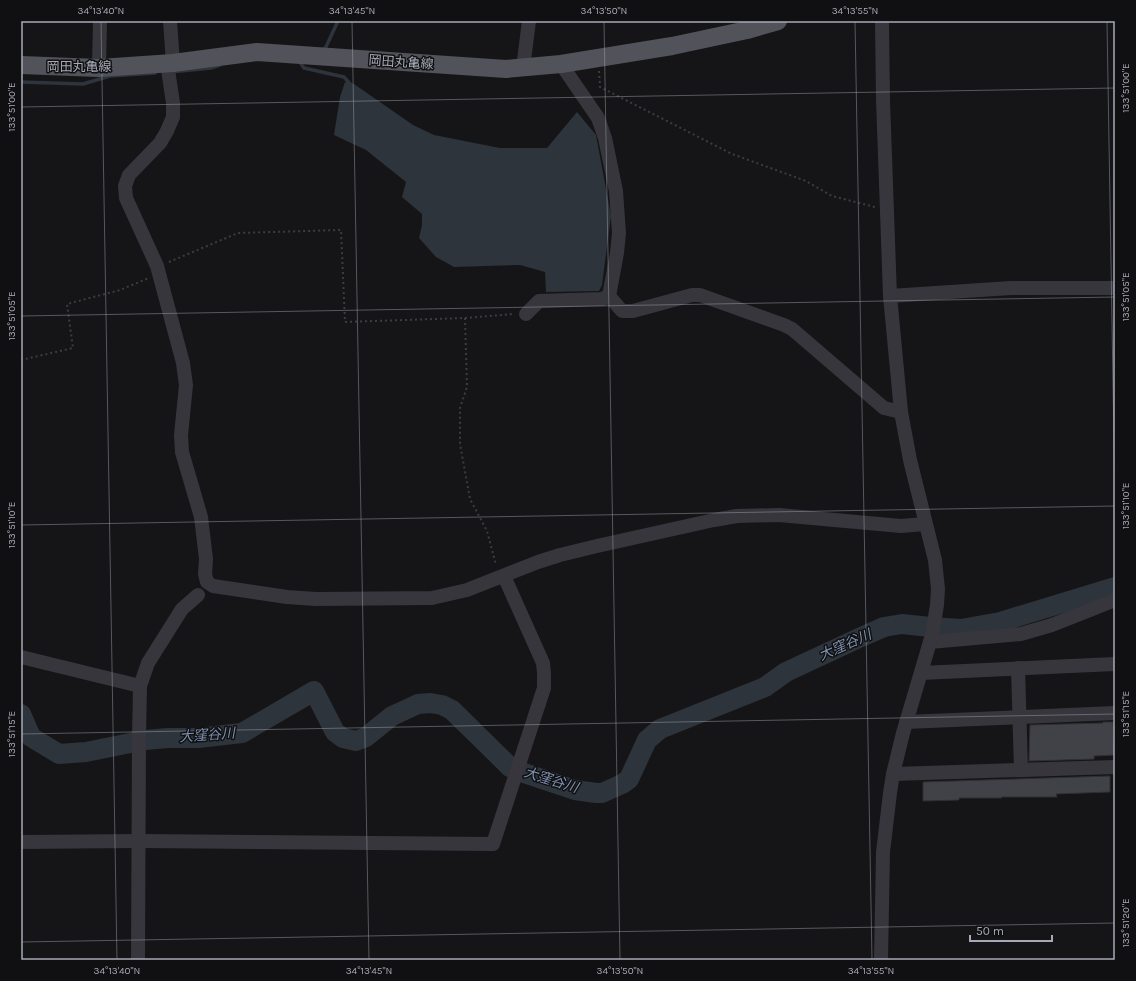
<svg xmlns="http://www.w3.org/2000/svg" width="1136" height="981" viewBox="0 0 1136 981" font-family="Karla,'Noto Sans JP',sans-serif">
  <rect width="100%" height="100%" fill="#151517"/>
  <path fill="#2e343c" d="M345,82L354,84L413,125L434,135L500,148H547L577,112L596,135L611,216L602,285L599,291L546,292L545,272L520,265L454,267L436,257L419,238L422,225V214L402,197L406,182L366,150L334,135L340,97Z"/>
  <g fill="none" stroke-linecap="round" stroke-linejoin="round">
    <g stroke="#2e343c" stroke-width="3.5">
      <path d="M323,49H325L338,21"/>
      <path d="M299,61L304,68L344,77L352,86"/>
      <path d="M171,72L211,68L220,65"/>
      <path d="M21,82L83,84L110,76L155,73"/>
    </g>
    <path stroke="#2e343c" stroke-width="20" d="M21,714L31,737L59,754L86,752L145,740L168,738H198L242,733L314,691L335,732L343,738L356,741L366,737L392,716L418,704L430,703L442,705L452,710L510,767L524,773L575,790L596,793H602L622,784L629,779L647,740L660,729L765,687L786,672L859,638L884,627L902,624L930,627L961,629L1000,622L1115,587"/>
  </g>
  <g fill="#414247" stroke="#302f33">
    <path d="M1103,722H1113L1115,755L1094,756V759L1029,761L1030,725L1103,723Z"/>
    <path d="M1110,776V792L1056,794L1057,797H1001L1002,798H959V800L923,801V782Z"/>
  </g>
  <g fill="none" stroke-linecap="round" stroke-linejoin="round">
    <g stroke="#3c3d42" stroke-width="2" stroke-dasharray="2 3" stroke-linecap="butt">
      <path d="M599,71L600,87L732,154L806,181L832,196L875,207"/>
      <path d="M169,262L238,233L341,230L345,322L465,318L514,314"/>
      <path d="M465,318L467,387L460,408V444L470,499L487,531L496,565"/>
      <path d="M21,360L73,348L67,304L120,290L149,278"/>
    </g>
    <g stroke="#36363c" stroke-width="14">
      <path d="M170,21L173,63"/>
      <path d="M167,63L173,103V117L167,131L160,143L129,175L125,186L126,198L157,266L183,363L186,385L181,435L182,452L201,517L206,559L205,574L207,582L213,586L287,597L316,599L432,598L467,590L538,562L560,555L597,546L714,520L737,516L779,515L901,526L925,524"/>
      <path d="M561,64L598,118L605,138L616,191L619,233L617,253L609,296"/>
      <path d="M99,68L100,21"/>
      <path d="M523,68L529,21"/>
      <path d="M609,296L622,311H633L692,295H700L784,325L792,329L884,408L901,412"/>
      <path d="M890,296L1011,288H1115"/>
      <path d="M526,314L539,301L602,299L609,296"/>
      <path d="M930,642L1021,634L1052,625L1115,600"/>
      <path d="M21,657L140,686"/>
      <path d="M1018,668L1021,770"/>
      <path d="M921,673L1115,664"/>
      <path d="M906,722L1115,713"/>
      <path d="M893,774L1115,767"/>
      <path d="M21,842L139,841L493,844L544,688V673L543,663L504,576"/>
      <path d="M138,960L139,736L140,686L148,663L182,609L198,595"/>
      <path d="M881,960L883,852L890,793L893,774L903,733L932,635L937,605L938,589L935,560L910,460L901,412L890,296L883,100L882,21"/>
    </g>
    <path stroke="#52535a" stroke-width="18" d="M21,65L99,68L173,63L257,52L506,69L561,64L672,46L747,30L778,21"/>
  </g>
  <path fill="none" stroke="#a7aab6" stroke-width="1" stroke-opacity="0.45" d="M101,21L117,960M352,21L369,960M604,21L620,960M855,21L872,960M1107,21L1115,503M21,107L1115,88M21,316L1115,297M21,525L1115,506M21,734L1115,714M21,942L1115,923"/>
  <g text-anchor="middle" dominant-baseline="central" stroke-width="3" stroke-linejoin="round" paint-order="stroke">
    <g font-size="13" fill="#a7aab6" stroke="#101012">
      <text transform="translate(401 62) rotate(4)">岡田丸亀線</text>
      <text x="79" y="66">岡田丸亀線</text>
    </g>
    <g font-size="14" font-style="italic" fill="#8092b0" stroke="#101012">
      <text transform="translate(845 645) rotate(-24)">大窪谷川</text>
      <text transform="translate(207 735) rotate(-4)">大窪谷川</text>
      <text transform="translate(551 780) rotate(17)">大窪谷川</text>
    </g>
  </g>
  <rect width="1136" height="981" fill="none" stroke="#101012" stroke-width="44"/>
  <path d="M970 935v6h82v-6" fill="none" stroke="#a7aab6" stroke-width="2"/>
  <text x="976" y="935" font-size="12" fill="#a7aab6" stroke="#101012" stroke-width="3" paint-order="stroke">50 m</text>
  <rect x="22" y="22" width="1092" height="937" fill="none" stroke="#a7aab6" stroke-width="1.5"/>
  <g font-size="10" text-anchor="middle" fill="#a7aab6">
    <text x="101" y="14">34°13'40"N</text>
    <text x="352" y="14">34°13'45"N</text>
    <text x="604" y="14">34°13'50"N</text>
    <text x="855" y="14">34°13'55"N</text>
    <text transform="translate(1125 88) rotate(-90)" y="4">133°51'00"E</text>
    <text transform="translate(11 107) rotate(-90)" y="4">133°51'00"E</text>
    <text transform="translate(1125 297) rotate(-90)" y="4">133°51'05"E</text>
    <text transform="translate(11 316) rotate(-90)" y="4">133°51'05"E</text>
    <text transform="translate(1125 506) rotate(-90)" y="4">133°51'10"E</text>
    <text transform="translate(11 525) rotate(-90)" y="4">133°51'10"E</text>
    <text transform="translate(1125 714) rotate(-90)" y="4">133°51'15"E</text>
    <text transform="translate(11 734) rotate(-90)" y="4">133°51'15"E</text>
    <text transform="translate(1125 923) rotate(-90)" y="4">133°51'20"E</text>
    <text x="117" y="974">34°13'40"N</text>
    <text x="369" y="974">34°13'45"N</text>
    <text x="620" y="974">34°13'50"N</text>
    <text x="871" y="974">34°13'55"N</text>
  </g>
</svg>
